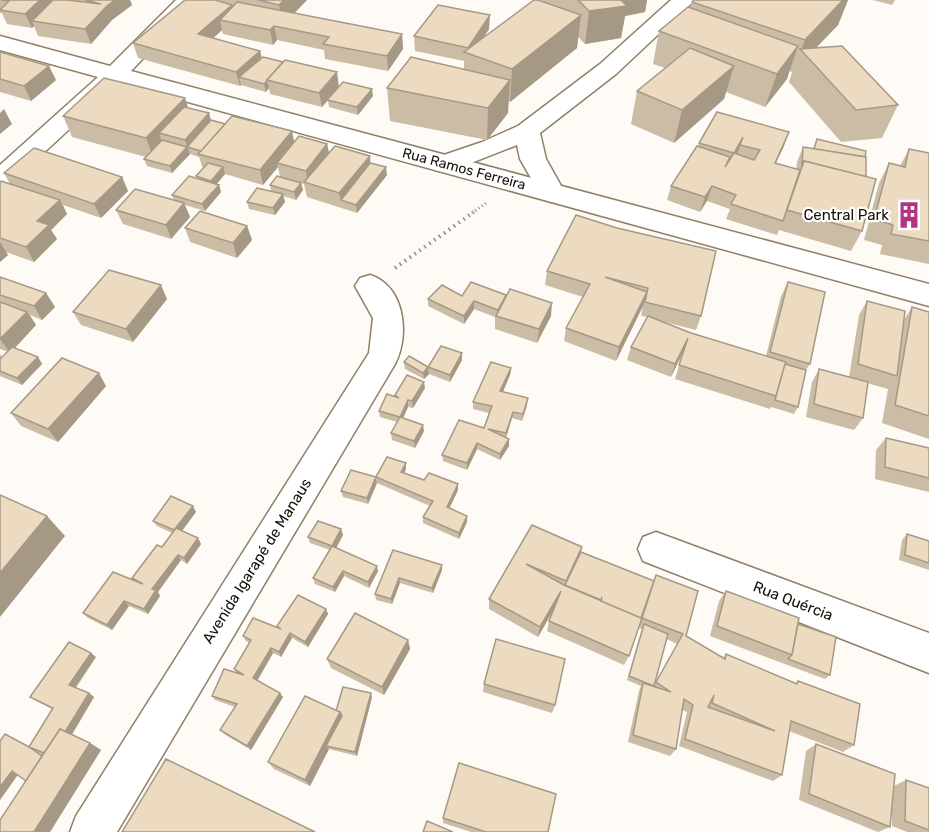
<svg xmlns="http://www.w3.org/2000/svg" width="929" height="832" viewBox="0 0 929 832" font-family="Rubik,sans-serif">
  <rect width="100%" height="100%" fill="#fefaf5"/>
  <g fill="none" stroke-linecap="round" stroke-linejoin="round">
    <defs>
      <g id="minor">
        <path d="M671,0H695L616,74L540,133L546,159L565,193L561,199L552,202L543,199L520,159L517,145L453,170L444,172L435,170L431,164L435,158L482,142L518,126L600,64Z"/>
        <path d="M370,275C405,286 410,335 395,364L117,832H70L76,816L369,353L373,318L355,286L360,278Z"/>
        <path d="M656,532L929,633V673L643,561L638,549L643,537Z"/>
      </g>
      <path id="major" d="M176,0H199L131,71L929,284V306L119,83L9,185L0,188V165L98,77L0,50V36L110,66Z"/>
    </defs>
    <use href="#minor" stroke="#8f8067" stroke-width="3"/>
    <use href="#major" stroke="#8f8067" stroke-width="3"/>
    <path stroke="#8f8b84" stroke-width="3" stroke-dasharray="1 3" stroke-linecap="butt" d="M472,213L486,203"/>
    <path stroke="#8f8b84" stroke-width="4" stroke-dasharray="1.5 4.5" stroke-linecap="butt" d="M395,268L474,212"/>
    <use href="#minor" fill="#fff" fill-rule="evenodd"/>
    <use href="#major" fill="#fff" fill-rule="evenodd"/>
  </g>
  <g fill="#cbbca5" fill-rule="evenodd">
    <path d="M0,0H130L132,5L112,20L91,44L38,36L34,26L32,28L7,24L2,13H0Z"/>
    <path d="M185,0H307L294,13L402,34L403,49L388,71L325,59L324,50L277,40L273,45L223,34L222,30L214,38L260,51L262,58L339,86L373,96L358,115L329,107L328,100L322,107L270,94L269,88L266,92L241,85L240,86L138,58L133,43Z"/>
    <path d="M542,0H647L645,12L625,16L621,38L585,44L578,37L577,48L510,102L508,101V113L487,140L390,121L387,88L464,69V61L415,51L414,36L489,29L484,37L544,2Z"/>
    <path d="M694,0H848L838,25L816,48L898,105L882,138L841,142L789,82L792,72L789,71L787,79L765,107L726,92L724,99L674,143L631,124L637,91L665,68L653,64L659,31L690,7L692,2Z"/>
    <path d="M873,0H895L892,5Z"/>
    <path d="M0,52L56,80L31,101L0,92Z"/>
    <path d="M185,98L188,108L211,120L294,142L327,144L329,153L370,163L387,175L357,213L307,197L304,184L301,183L303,190L296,200L283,196L285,202L275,215L249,209L247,202L271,191L270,185L280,177L278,167L263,185L225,174L217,184L219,185L221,192L205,211L185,205L190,217L171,239L123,224L116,210L174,200L172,195L197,178L196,176L203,169L199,157L190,154L172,173L147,166L144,159L146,157L72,137L63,116Z"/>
    <path d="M817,139L865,157L862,231L851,251L779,230L777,235L726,219L730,209L707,201L700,212L667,200L671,186L698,146L699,143L784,146L776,163L796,169L797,162L803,147L813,149Z"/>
    <path d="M909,149L929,153V264L880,254L882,245L864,240L879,183L889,163L900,166Z"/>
    <path d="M4,173L122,177L128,191L101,218L63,205L67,214L51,230L57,239L34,262L6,252L8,255L0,262V182L10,184Z"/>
    <path d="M576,215L701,316L696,330L660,321L691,333L766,356L781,296L788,282L810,364L806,370L798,407L794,414L771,407L772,405L770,409L675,379L683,352L671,377L627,360L631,347L647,317L641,316L643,306L616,361L564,341L566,328L583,297L545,285L547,271Z"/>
    <path d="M247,226L252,240L237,258L190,242L185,228Z"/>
    <path d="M0,277L46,293L55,307L42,320L30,315L36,325L15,348L38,357L42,364L22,385L0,376V354L2,357L8,352L0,349Z"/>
    <path d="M462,296L551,316L537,343L495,329V317L474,309L464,324L428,306V299Z"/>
    <path d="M167,299L133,342L81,325L73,312Z"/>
    <path d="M867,301L904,320L912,307L929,312V439L882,423L888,389L867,383L863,418L854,430L806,417L812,382L819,369L849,377L859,315Z"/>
    <path d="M462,360L450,382L429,374L424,379L405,369L404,362L428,367Z"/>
    <path d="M511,368L510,375L503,392L527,405L522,421L512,418L506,438L509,439V446L500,460L477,449L467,470L443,461L442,455L484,428L489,413L473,409V402Z"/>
    <path d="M106,386L58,442L21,426L11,413Z"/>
    <path d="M425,388L413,408L408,407L403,418L424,431L415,448L392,440L391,433L397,422L380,417L379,411L395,397V395Z"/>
    <path d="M886,438L929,448V492L875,479L876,450Z"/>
    <path d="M406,469L404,473L458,490L449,509L467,522L459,539L423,523V517L430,506L377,483L376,477Z"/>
    <path d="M377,483L368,504L343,497L341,491Z"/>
    <path d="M196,512L182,531L201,544L187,564L181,560L158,592L160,596L148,614L129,606L112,630L88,618L83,613L133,580L132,578L162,547L172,533L157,526L153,521Z"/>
    <path d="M532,525L582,547L581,552L653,581L656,575L686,636L723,658L726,654L796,683L798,681L854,745L843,752L789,731L782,775L773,781L679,746L687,712L682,710L676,749L670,756L628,742L639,691L641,686L627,680L642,629L638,628L629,656L624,665L547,631L549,621L553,610L538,637L489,609V599ZM667,639L677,644L654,685Z"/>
    <path d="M341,529L343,535L336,548L378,571L369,588L344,576L335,592L315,584L313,578L330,550L310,543L308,537Z"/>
    <path d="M907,534L929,541V570L899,560L902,540Z"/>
    <path d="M393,550L442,565V570L433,593L400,583L392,604L376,600L375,594Z"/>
    <path d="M726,591L798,624L830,675L825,679L710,636L719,601Z"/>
    <path d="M326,609L328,614L308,647L292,638L281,657L273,653L258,680L283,697L251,750L224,734L220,730L235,707L215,700L212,696L236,672L234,669L250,643L246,641L243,636L278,628L277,626Z"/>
    <path d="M408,640L410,649L384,695L331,668L327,659Z"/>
    <path d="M96,657L76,688L89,693L94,697L72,735L90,743L101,750L50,832H0L26,781L18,775L0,800L29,747L52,709L36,701L30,697Z"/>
    <path d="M484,684L555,705L552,713L483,692Z"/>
    <path d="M372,697L357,756L329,749L310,786L274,769L268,762L336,711Z"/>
    <path d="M816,744L894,786L906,780L929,788V832H907L892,826V807L890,827L878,832L799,800L806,751Z"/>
    <path d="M443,818L548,832H471L443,823Z"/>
  </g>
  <g fill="#a59986">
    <path d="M40,0H51L54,7L32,21L34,26L32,28L25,14Z"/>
    <path d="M115,0H130L132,5L112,20L91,44L85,29L107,6Z"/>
    <path d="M284,0H307L283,25L279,5Z"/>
    <path d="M616,0H647L645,12L625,16L621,38L585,44L589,11Z"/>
    <path d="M843,0H848L838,25L807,57L801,50L805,40Z"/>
    <path d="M232,5L235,19L220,20L222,30L202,48L198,34Z"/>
    <path d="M490,15L489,29L472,55L468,54V48Z"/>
    <path d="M581,15L577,48L510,102L512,69Z"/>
    <path d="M274,26L277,40L273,45L270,30Z"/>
    <path d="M402,34L403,49L388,71L387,56Z"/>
    <path d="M798,46L787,79L765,107L777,74Z"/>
    <path d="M260,51L263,65L239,77L241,85L240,86L236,72Z"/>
    <path d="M49,66L56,80L31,101L24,86Z"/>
    <path d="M734,66L724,99L674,143L682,110Z"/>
    <path d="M337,72L339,87L322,107L319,93Z"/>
    <path d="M510,80L508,113L487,140L488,108Z"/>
    <path d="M267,81L269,88L266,92L264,84Z"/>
    <path d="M372,89L373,96L358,115L357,107Z"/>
    <path d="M185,98L191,119L159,133L164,148L154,159L146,138Z"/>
    <path d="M4,109L12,124L0,134V113Z"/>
    <path d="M209,113L213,128L187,147L190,154L172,173L170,166L187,147L185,140Z"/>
    <path d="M292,131L295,146L277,163L278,167L263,185L260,170Z"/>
    <path d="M789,132L784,146L769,177L775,163Z"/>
    <path d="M743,137L738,152L729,168L734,153Z"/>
    <path d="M327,144L330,158L308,184L306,171Z"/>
    <path d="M370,156L371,170L341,200L339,193Z"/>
    <path d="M223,167L225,174L213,188L211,181Z"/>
    <path d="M386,167L387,175L357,213L356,205Z"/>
    <path d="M122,177L128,191L101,218L94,204Z"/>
    <path d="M301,183L303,190L296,200L294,192Z"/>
    <path d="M219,185L221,192L205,211L202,204Z"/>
    <path d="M712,186L707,201L700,212L705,197Z"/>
    <path d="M283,194L285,202L275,215L273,208Z"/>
    <path d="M60,200L67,214L51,230L57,239L34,262L26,247L37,221Z"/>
    <path d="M184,203L190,217L171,239L166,225Z"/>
    <path d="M247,226L252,240L237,258L233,243Z"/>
    <path d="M0,242L8,255L0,262Z"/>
    <path d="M161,285L167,299L133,342L126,329Z"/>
    <path d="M647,292L643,306L616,361L619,347Z"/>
    <path d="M46,293L55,307L42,320L34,306Z"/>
    <path d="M474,301V309L464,324V316Z"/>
    <path d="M552,303L551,316L537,343L539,329Z"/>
    <path d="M27,312L36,325L10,353L0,339Z"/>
    <path d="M688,338L683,352L671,377L675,364Z"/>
    <path d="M462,353V360L450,382V375Z"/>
    <path d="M38,357L42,364L22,385L17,378Z"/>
    <path d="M428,367L429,374L424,379L423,373Z"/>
    <path d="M511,368L510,375L500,398V391Z"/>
    <path d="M99,373L106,386L58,442L48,429Z"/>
    <path d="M424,382L425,388L413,408L412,401Z"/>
    <path d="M528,398L527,405L522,421L523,414Z"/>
    <path d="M408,400V407L401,423L400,417Z"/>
    <path d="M513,412L512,418L505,440L506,433Z"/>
    <path d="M423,425L424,431L415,448L414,441Z"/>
    <path d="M509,439V446L500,460V454Z"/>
    <path d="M477,443V449L467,470V463Z"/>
    <path d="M406,463V469L402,478L401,472Z"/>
    <path d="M376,477L377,483L368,504L367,498Z"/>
    <path d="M458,484V490L447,513V507Z"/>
    <path d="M193,506L196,512L178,536L174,530Z"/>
    <path d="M47,516L65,536L0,617V573Z"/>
    <path d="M467,516V522L459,539V533Z"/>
    <path d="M341,529L343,535L334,552L332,546Z"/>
    <path d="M198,538L201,544L187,564L184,558Z"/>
    <path d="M582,547L579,558L563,591L566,581Z"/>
    <path d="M178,555L181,560L158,592L160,596L148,614L144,609L152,589Z"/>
    <path d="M442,565V570L433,593L432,588Z"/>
    <path d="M377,566L378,571L369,588L368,582Z"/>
    <path d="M343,571L344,576L335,592L333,587Z"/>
    <path d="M399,578L400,583L392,604L391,599Z"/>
    <path d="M561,591L558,602L538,637L540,627Z"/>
    <path d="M124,601L129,606L112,630L107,625Z"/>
    <path d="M326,609L328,614L308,647L305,642Z"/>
    <path d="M290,633L292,638L281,657L279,652Z"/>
    <path d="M408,640L410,649L384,695L382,687Z"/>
    <path d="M271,648L273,653L256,682L253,678Z"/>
    <path d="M91,653L96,657L74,689L69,685Z"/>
    <path d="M89,693L94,697L57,759L51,756Z"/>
    <path d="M280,693L283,697L251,750L247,746Z"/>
    <path d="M371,693L372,697L357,756L355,752Z"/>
    <path d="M340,712L344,720L326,746L329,749L310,786L305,780Z"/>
    <path d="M90,743L101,750L50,832H34Z"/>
    <path d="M12,771L18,774L0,800V787Z"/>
  </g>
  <g fill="#ecdbc0" stroke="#a59986" stroke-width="1.5" fill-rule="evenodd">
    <path d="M1,0H40L25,14L0,10L9,1Z"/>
    <path d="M53,0H67L101,4L85,0H115L107,6L85,29L32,21Z"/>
    <path d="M185,0H215L232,5L198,34L260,51L236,72L133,43Z"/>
    <path d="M258,0H284L279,5Z"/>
    <path d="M534,0H538L581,15L512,69L464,52Z"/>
    <path d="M578,0H621L627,6L589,11Z"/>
    <path d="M694,0H843L805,40L692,2Z"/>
    <path d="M237,2L402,34L387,56L323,44L329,37L274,26L270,30L220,20Z"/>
    <path d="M438,5L490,15L468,48L414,36Z"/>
    <path d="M688,7L798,46L777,74L659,31Z"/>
    <path d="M842,46L898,105L856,110L800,49Z"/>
    <path d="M690,48L734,66L682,110L637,91Z"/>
    <path d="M0,52L49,66L24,86L0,79Z"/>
    <path d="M263,57L283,62L267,80H268L264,84L239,77Z"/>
    <path d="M411,57L510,80L488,108L387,88Z"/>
    <path d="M285,60L337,72L319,93L267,80Z"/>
    <path d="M104,78L185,98L146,138L63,116Z"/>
    <path d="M343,82L372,89L357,107L327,100Z"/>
    <path d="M184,107L209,113L185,140L159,133Z"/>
    <path d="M717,112L789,132L775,163L800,170L783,221L731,204L736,195L712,186L705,197L671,186L697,146L730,157L725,167L734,153L754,160L760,150L740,145L743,137L734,153L699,143Z"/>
    <path d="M232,116L292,131L260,170L198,154Z"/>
    <path d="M211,120L225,124L201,151L187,147Z"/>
    <path d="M299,136L327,144L306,171L277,163Z"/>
    <path d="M817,139L866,151L865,157L814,149Z"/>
    <path d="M162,140L187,147L170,166L144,159Z"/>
    <path d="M335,146L370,156L339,193L304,182Z"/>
    <path d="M803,147L866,157V177L804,161L802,167Z"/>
    <path d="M34,148L122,177L94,204L4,173Z"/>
    <path d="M909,149L929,153V241L891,234L893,225L874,219L889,163L905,167Z"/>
    <path d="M804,161L876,179L862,231L787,210Z"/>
    <path d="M208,163L223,167L211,181L196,176Z"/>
    <path d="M370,163L386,167L356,205L341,200Z"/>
    <path d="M189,176L219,185L202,204L172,195Z"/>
    <path d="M277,176L301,183L294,192L270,185Z"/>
    <path d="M1,181L60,200L37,221L49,225L26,247L0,238V182Z"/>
    <path d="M257,188L283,194L273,208L247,202Z"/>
    <path d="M135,189L184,203L166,225L116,210Z"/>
    <path d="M200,211L247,226L233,243L185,228Z"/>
    <path d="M576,215L617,228L716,251L701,316L645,302L647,292L619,347L566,328L590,284L547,271ZM605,277L648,288L647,292Z"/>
    <path d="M109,270L161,285L126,329L73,312Z"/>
    <path d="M0,277L46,293L34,306L0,295Z"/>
    <path d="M471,282L506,295L498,310L474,301L464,316L428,299L442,285L462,296Z"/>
    <path d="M788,282L825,292L810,364L770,352Z"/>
    <path d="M510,289L552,303L539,329L496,316Z"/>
    <path d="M867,301L905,311L897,376L858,364Z"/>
    <path d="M0,302L27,312L0,339Z"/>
    <path d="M912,307L929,312V416L895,405Z"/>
    <path d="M648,316L691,333L786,362L776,396L679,365L688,338L675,364L631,347Z"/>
    <path d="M441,346L462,353L450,375L428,367Z"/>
    <path d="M12,347L38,357L17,378L0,371V359Z"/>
    <path d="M409,356L428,367L423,373L404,362Z"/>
    <path d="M62,358L99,373L48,429L11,413Z"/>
    <path d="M491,362L511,368L500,391L528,398L523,414L513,412L506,433L488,429L509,439L500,454L477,443L467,463L442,455L459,420L484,428L492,406L473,402Z"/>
    <path d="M785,364L806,370L798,407L775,400Z"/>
    <path d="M819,369L868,382L863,418L814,404Z"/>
    <path d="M407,375L424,382L412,401L408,400L400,417L379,411L387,394L399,398L395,395Z"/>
    <path d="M400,417L423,425L414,441L391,433Z"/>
    <path d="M886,438L929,448V478L885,467Z"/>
    <path d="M387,457L406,463L401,472L424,480L429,473L458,484L447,507L467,516L459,533L423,517L433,501L376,477Z"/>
    <path d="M351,470L376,477L367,498L341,491Z"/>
    <path d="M0,495L47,516L0,573Z"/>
    <path d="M171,496L193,506L174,530L153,521Z"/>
    <path d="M318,521L341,529L332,546L308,537Z"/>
    <path d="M532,525L582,547L566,581L526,564L564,585L642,618L629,656L549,621L561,591L540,627L489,599Z"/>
    <path d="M176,528L198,538L184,558L178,555L152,589L156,590L144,609L124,601L107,625L83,613L113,572L143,584L132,578L157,545L162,547Z"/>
    <path d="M907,534L929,541V563L905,555Z"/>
    <path d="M332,546L377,566L368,582L343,571L333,587L313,578Z"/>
    <path d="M393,550L442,565L432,588L399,578L391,599L375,594Z"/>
    <path d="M581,552L654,581L641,618L601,601L602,597L601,600L565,585Z"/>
    <path d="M656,575L698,591L686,636L725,659L726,654L797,684L798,681L860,704L854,745L791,721L782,775L685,739L693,705L684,699L676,749L633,735L643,683L671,692L656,682L683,634L642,618ZM714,695L712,703L775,731L708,707Z"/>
    <path d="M726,591L799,618L792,655L717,626Z"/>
    <path d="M298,595L326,609L305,642L290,633L279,652L271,648L253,678L280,693L247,746L220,730L237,704L212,696L224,669L244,675L234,669L251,640L243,636L253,618L281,629L277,626Z"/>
    <path d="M355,613L408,640L382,687L327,659Z"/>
    <path d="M644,624L668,634L654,686L629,676Z"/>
    <path d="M798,624L836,637L830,675L788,659L792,655Z"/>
    <path d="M496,639L565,659L555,705L484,684Z"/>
    <path d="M69,642L91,653L69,685L89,693L65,732L60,729L44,753L29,747L42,756L26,781L12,771L0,787V741L5,734L29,747L53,708L30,697Z"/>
    <path d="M343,687L371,693L355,752L326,746L342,716L340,712L336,711Z"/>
    <path d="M305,696L340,712L305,780L268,762Z"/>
    <path d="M60,729L90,743L34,832H0V820Z"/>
    <path d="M816,744L895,774L890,827L809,794Z"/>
    <path d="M166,759L315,832H122Z"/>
    <path d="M459,763L556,794L548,832H486L443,818Z"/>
    <path d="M906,780L929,788V830L905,821Z"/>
    <path d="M427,821L453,832H423Z"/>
  </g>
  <defs>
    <symbol id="building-bare" viewBox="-9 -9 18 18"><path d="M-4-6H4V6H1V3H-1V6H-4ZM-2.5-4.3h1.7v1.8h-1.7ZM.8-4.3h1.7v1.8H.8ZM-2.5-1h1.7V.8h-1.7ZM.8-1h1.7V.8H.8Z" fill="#b13382" stroke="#fff" stroke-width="2.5" paint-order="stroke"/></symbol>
  </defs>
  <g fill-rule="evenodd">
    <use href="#building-bare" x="890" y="196" width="38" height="38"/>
  </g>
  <g text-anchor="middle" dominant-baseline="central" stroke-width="4.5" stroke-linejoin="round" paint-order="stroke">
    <g font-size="14" fill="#151007" stroke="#fff">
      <text transform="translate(464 169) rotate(15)">Rua Ramos Ferreira</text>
    </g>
    <g font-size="15" fill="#151007" stroke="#fff" text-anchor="end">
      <text x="889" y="215">Central Park</text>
    </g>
    <g font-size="15" fill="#151007" stroke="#fff">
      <text transform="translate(257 561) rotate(-58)">Avenida Igarapé de Manaus</text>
      <text transform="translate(793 601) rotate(21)">Rua Quércia</text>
    </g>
  </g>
</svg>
